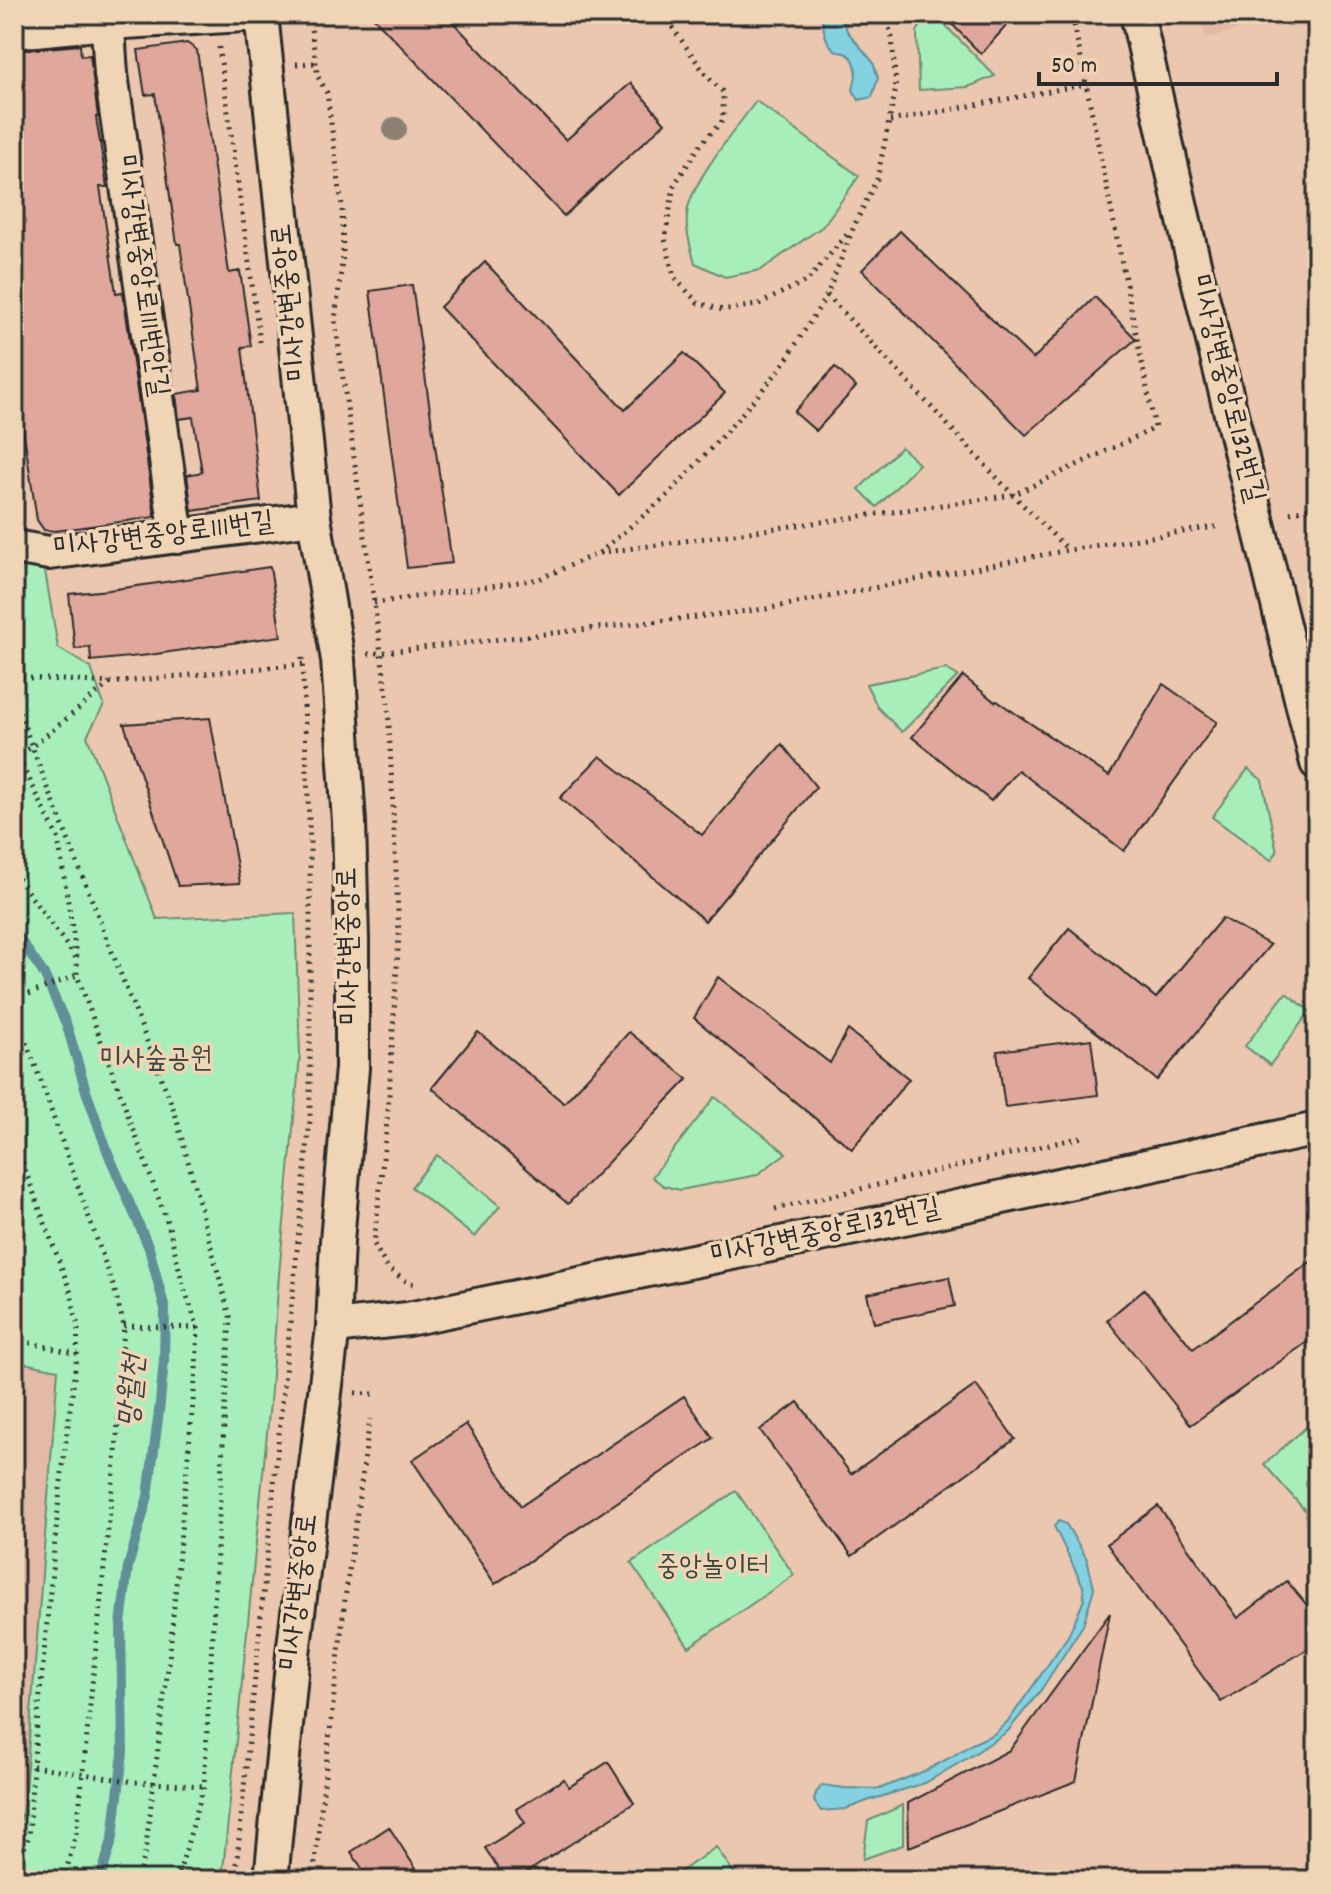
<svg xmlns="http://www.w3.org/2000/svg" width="1331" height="1894" viewBox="0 0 1331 1894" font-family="Dekko,'Poor Story',sans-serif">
  <rect width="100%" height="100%" fill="#eac7ae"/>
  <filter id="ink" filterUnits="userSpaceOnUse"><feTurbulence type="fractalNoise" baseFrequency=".0125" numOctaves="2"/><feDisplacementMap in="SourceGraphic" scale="16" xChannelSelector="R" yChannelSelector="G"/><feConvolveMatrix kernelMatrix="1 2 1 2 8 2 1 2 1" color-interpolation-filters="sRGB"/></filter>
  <g filter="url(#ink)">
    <g fill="#e3baa6">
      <path d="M1200,14H1291L1206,39Z"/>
      <path d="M14,1361L59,1370L24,1804L14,1849Z"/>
    </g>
    <g fill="#a8eebb" stroke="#6a8c73" stroke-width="2">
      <path d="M927,14H934L995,76L968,87L919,90L917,32Z"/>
      <path d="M756,101L859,176L823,226L761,270L725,277L695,263C690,245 684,226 688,208C696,176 736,129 756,101Z"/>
      <path d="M901,447L919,464L877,507L859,489Z"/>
      <path d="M14,563L45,571L58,648L91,668L104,705L87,736L157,919L295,913L300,1056L279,1274L270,1403L222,1880H14V1849L24,1804L58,1370L14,1361Z"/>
      <path d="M946,669L958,676L902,732L878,708L866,684Z"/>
      <path d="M1248,769L1262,780L1277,852L1271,860L1212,817Z"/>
      <path d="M1286,993L1310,1011L1270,1065L1245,1046Z"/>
      <path d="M715,1097L786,1153L757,1175L680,1190L664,1186L652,1177Z"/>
      <path d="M437,1155L500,1206L475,1237L411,1187Z"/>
      <path d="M1317,1418V1524L1264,1464Z"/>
      <path d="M736,1491L794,1575L689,1647L631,1563Z"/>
      <path d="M903,1805V1845L863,1859L868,1821Z"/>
      <path d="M716,1847L739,1880H669Z"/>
    </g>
    <g fill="#83d1e1" stroke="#608f98" stroke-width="2">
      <path d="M821,14H841L847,31L873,62L878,78L872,97L859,100L853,90C856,78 860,62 847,54C841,51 840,54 835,50C823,41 824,26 821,14Z"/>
      <path d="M1059,1521L1066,1524L1087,1559L1094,1588L1083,1625L1041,1690L1008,1731L974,1754L925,1783L870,1800L846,1809L821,1811L814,1801L816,1793L822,1785L844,1788L879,1789L927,1770L951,1757L972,1744L994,1734L1009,1720L1068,1636L1084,1600L1083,1586L1054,1526Z"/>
    </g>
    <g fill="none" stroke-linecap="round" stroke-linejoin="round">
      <path stroke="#608f98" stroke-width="10" d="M14,931L44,974L67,1026L86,1091L108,1153L149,1248L165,1309L164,1360L160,1403L148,1496L128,1567L121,1625L123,1753L113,1837L100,1880"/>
    </g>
    <g fill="#e0a79c" stroke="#2b2b2b" stroke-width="2">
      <path d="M370,14H445L566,140L631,83L665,123L564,216Z"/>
      <path d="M942,14H1017L981,54Z"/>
      <path d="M187,43L197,50L229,273L240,271L251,346L242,347L261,501L192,511L187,475L202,472L193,417L179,419L176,394L201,390L180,244H177L155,94L145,95L138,50Z"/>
      <path d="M80,45L81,56L90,55L98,117H96L107,187H100L116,293L123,292L155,517L55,531L44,530L37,520L23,428L17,429L14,406V51Z"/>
      <path d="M900,231L1033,359L1095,297L1136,339L1026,435L862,270Z"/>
      <path d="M485,262L625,410L684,353L725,393L619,495L440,307Z"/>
      <path d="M412,285L452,563L407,568L370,291Z"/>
      <path d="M835,367L856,387L816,431L794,412Z"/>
      <path d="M270,567L281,636L149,655L91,661L90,647L75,649L69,594L109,590Z"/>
      <path d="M963,676L995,702L997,701L1109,776L1163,684L1217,722L1124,851L1018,770L991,801L912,737Z"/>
      <path d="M210,718L240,883L178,886L124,724Z"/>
      <path d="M782,744L816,787L705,921L560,798L600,756L702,835Z"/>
      <path d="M1222,918L1270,945L1157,1080L1028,978L1069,928L1156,998Z"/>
      <path d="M718,977L830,1063L848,1030L909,1079L852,1149L694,1018Z"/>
      <path d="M478,1032L564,1103L629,1032L688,1079L568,1204L432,1088Z"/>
      <path d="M1091,1039L1098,1095L1005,1107L997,1051Z"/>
      <path d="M1317,1257V1335L1191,1425L1107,1320L1144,1289L1193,1349Z"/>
      <path d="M949,1277L955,1306L874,1323L867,1294Z"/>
      <path d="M976,1385L1015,1439L852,1556L760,1430L798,1402L851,1474Z"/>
      <path d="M684,1396L713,1438L495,1584L412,1460L466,1424L521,1506Z"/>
      <path d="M1158,1506L1238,1618L1287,1581L1317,1617V1643L1221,1702L1107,1544Z"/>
      <path d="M1110,1613L1076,1781L909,1847L908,1803L1010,1750Z"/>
      <path d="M608,1762L634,1803L515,1880H506L485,1848L525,1823L516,1809L564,1779L569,1787Z"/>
      <path d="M389,1827L423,1880H370L351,1852Z"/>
    </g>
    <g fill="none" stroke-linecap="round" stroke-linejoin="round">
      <defs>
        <g id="minor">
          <path d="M107,14L111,74L177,537"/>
          <path d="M261,14L314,518L338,660L349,822L352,941V1068L337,1241L333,1327L293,1654L271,1880"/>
          <path d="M1137,14L1190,247L1317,763"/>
          <path d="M14,32L107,23L261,14"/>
          <path d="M14,547L49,553L314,518"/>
          <path d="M333,1327L408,1319L938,1211L1317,1129"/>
        </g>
      </defs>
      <use href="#minor" stroke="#2b2b2b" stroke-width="38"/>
      <g stroke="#2b2b2b" stroke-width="5" stroke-dasharray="2 6" stroke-linecap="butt">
        <path d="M309,14L318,77L327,93L342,206L343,254L335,320L388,703L399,934L388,1112L374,1244L388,1269L409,1283L414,1284"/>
        <path d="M663,14L706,75L723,92V120L701,144L674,185L665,239L674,277L698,303L723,310L757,305L808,280L850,231"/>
        <path d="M219,47L260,342"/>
        <path d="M296,64L315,63"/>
        <path d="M890,121L1087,84"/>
        <path d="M827,295L1013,495L1068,550"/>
        <path d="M1290,513L1317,506"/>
        <path d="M599,553L1013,495L1155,428L1072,14"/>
        <path d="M374,603L539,579L599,553L669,494L734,423L781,368L827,295L854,226L877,179L896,88L892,38L885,14"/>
        <path d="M368,654L766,609L1068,550L1221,526"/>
        <path d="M14,677L110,683L303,664"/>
        <path d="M14,697L32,747L110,683"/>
        <path d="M14,743L18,756L58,838L77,959V975L169,1227L183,1285L198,1328L196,1370L169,1660L145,1853L138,1880"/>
        <path d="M14,758L32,747L175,1113L230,1317L204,1786L177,1880"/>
        <path d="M14,863L16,876L76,958"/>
        <path d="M14,1000L77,975"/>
        <path d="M14,1013L35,1065L114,1288L124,1326L116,1452L83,1773L77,1829L64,1880"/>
        <path d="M14,1140L71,1293L78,1327L77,1354L60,1489L33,1766L29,1836L14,1875"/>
        <path d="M775,1209L1082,1137"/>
        <path d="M124,1326L198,1328"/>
        <path d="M14,1339L77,1354"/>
        <path d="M355,1393L373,1394"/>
        <path d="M33,1766L134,1782L204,1786"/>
        <path d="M235,1880L310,1119V845L302,657"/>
        <path d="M313,1880L345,1599L370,1419"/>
      </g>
      <use href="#minor" stroke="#efd5b6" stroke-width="32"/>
    </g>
    <circle fill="#8b8172" cx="395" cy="129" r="12"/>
  </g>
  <g text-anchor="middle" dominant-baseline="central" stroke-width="7" stroke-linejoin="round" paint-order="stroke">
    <g font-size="28" fill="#2b2b2b" stroke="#efd5b6">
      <text transform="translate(140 276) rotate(82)">미사강변중앙로111번안길</text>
      <text transform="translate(292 302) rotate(-96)">미사강변중앙로</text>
      <text transform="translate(1225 389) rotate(76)">미사강변중앙로132번길</text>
      <text transform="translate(164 537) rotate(-7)">미사강변중앙로111번길</text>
      <text transform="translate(351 946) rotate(-91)">미사강변중앙로</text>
      <text transform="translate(826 1234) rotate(-12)">미사강변중앙로132번길</text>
      <text transform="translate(301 1592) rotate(-83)">미사강변중앙로</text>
    </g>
    <g font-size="28" fill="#3e4841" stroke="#efd5b6">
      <text x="156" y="1061">미사숲공원</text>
      <text x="713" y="1569">중앙놀이터</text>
    </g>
    <g font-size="30" font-style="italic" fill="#384446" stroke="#efd5b6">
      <text transform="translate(134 1391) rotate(-85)">망월천</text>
    </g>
  </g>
  <rect width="1331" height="1894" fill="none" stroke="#efd5b6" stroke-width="48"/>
  <rect x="24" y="24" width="1283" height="1846" fill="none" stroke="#2b2b2b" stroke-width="3" filter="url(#ink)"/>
  <path d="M1039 72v12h238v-12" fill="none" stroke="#2b2b2b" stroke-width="4"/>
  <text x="1051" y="72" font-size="24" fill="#2b2b2b" stroke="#efd5b6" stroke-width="6" paint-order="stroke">50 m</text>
</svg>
